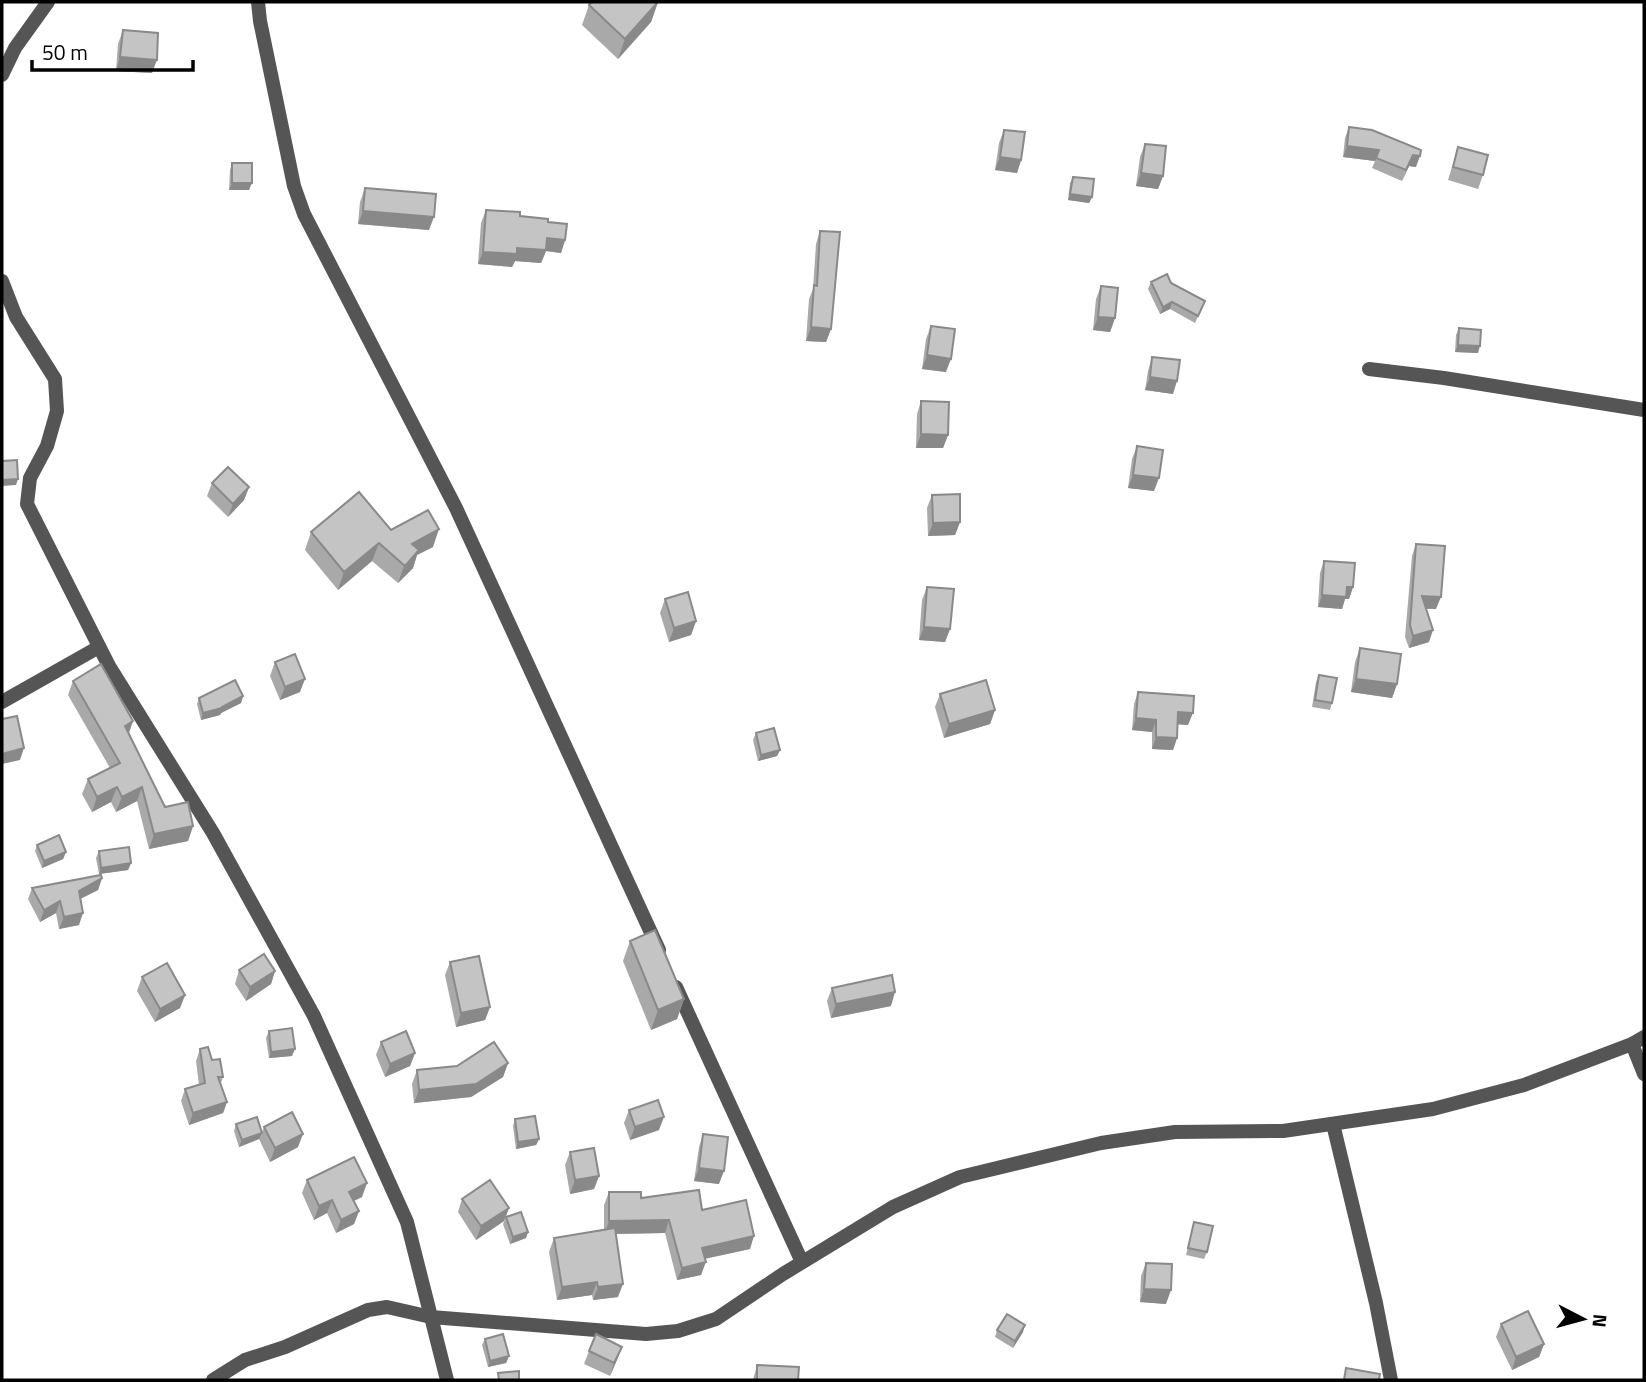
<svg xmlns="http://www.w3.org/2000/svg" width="1646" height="1382" viewBox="0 0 1646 1382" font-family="'Titillium Web',sans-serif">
  <rect width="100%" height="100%" fill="#fff"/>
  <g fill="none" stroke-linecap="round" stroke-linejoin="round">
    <g stroke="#555" stroke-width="14">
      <path d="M258,2L260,21L294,186L304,214L456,508L659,950"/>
      <path d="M2,75L15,48L48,2"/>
      <path d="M2,281L16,317L55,379L57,411L47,446L30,478L27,504L109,666L213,833L314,1016L407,1222L447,1380"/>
      <path d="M1369,369L1444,378L1644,410"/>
      <path d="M2,702L99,647"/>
      <path d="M676,987L802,1262"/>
      <path d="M1632,1044L1644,1074"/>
      <path d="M1333,1124L1376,1303L1391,1380"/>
      <path d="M213,1380L245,1360L285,1347L368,1310L387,1307L431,1317L646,1334L678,1331L716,1319L783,1274L893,1207L960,1177L1101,1143L1175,1132L1283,1131L1433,1109L1524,1085L1632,1044L1644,1037"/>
    </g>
  </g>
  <g fill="#a9a9a9">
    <path d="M658,2L651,22L618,59L582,25L589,5Z"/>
    <path d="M123,30L152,73L116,71L118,44Z"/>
    <path d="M1349,127L1416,167L1409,166L1402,181L1372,168L1375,161L1343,157L1345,138Z"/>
    <path d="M1004,130L1021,160L1017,173L995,170L999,143Z"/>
    <path d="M1145,144L1163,176L1158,189L1136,186L1140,157Z"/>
    <path d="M1458,147L1483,175L1478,189L1448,180Z"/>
    <path d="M232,163L249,190H229L230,170Z"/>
    <path d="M1073,177L1092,197L1089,203L1068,200L1070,183Z"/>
    <path d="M365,188L429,230L358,224L360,202Z"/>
    <path d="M486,210L548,222L565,240L561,253L546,251L541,263L515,261L512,267L478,264L481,223Z"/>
    <path d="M820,231L831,329L826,342L806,341L809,299L813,289L816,244Z"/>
    <path d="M1151,282L1171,283L1205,301L1195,323L1170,309L1160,314L1148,289Z"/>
    <path d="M1101,286L1115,318L1110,332L1093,330L1096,299Z"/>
    <path d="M931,326L946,372L922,369L926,339Z"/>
    <path d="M1459,328L1478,353L1455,352L1456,335Z"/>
    <path d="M1152,357L1173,394L1145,390L1148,371Z"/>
    <path d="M921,401L948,435L943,448H916L917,414Z"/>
    <path d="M1137,446L1154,491L1128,488L1132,459Z"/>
    <path d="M212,483L249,487L244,500L228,517L207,496Z"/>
    <path d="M932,495L960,522L955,535L928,536L927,508Z"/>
    <path d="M391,530L433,547L417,555L413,568L398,583L372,561L338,590L305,550L311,532Z"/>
    <path d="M1416,544L1436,609H1426L1429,642L1409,648L1405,637L1412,556Z"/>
    <path d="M1324,561L1353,587L1349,599H1345L1342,609L1318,607L1320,573Z"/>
    <path d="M927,587L950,629L945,642L919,640L922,600Z"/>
    <path d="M665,599L696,621L691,635L669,642L660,613Z"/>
    <path d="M1360,648L1397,684L1392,698L1351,692L1355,662Z"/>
    <path d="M275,662L300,692L280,700L270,676Z"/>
    <path d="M1319,675L1332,703L1330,710L1312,707L1316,682Z"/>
    <path d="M73,681L129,734L165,807L193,826L188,841L149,849L137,801L116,812L111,802L92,812L82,794L88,779L110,768L68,695Z"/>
    <path d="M1138,692L1188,725L1177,724V738L1173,750L1152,749V732L1132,730L1134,704Z"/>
    <path d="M940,694L995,710L990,724L944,738L935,707Z"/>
    <path d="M243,696L241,703L221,713L220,715L201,720L197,704L199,698Z"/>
    <path d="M756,733L780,750L777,756L758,761L753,740Z"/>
    <path d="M37,845L66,852L63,859L42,868L35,851Z"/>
    <path d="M99,851L131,863L128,870L99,874L96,858Z"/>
    <path d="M102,878L98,890L80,899L79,925L59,929L56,913L40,922L28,899L32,888Z"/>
    <path d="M630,941L684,999L677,1019L651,1030L623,961Z"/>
    <path d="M450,962L490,1007L485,1020L456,1027L445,975Z"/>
    <path d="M239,970L275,971L271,984L246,1001L235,984Z"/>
    <path d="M142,977L185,995L180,1008L155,1022L137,991Z"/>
    <path d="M832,988L891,1006L831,1018L827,1001Z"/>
    <path d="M269,1031L292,1056L269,1058L266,1038Z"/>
    <path d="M381,1042L415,1053L410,1066L385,1077L376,1055Z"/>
    <path d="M200,1049L212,1060L223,1077L221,1083L227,1102L223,1113L189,1125L181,1101L185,1089L199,1085L196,1061Z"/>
    <path d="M508,1063L503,1077L471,1097L414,1103L412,1084L417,1070Z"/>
    <path d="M629,1110L659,1130L630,1140L624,1123Z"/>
    <path d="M515,1119L539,1139L536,1145L516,1149L513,1126Z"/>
    <path d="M236,1124L262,1132L264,1127L298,1147L270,1162L259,1139L239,1147L234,1131Z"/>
    <path d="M703,1134L719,1184L694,1181L699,1147Z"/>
    <path d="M570,1152L599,1176L594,1189L570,1194L565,1165Z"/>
    <path d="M307,1180L362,1197L354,1201L359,1211L354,1224L336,1233L327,1213L314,1220L302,1193Z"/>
    <path d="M609,1192L702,1210L750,1249L705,1259L701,1275L677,1280L665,1233L616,1234L618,1297L593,1300L592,1295L557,1300L549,1252L554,1238L604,1230V1205Z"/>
    <path d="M462,1199L509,1208L504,1221L476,1240L458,1212Z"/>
    <path d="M506,1217L528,1232L526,1238L510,1244L503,1224Z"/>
    <path d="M1194,1222L1207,1252L1204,1259L1186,1255Z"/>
    <path d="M1146,1263L1166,1304L1140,1302L1141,1276Z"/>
    <path d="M1501,1324L1544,1344L1539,1357L1512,1370L1496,1337Z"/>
    <path d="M997,1330L1023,1332L1013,1348L995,1337Z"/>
    <path d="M485,1339L509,1356L506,1363L488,1367L482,1345Z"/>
    <path d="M622,1347L610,1376L584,1364L589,1351Z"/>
    <path d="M757,1365L798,1380H753Z"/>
  </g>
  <g fill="#898989">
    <path d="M658,2L651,22L618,59L625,39Z"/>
    <path d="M120,57L157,60L152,73L116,71Z"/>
    <path d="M1347,146L1379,150L1375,161L1343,157Z"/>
    <path d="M1413,155L1420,156L1416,167L1409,166L1402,181Z"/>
    <path d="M1000,157L1021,160L1017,173L995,170Z"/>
    <path d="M1141,173L1163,176L1158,189L1136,186Z"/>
    <path d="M232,183H252L249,190H229Z"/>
    <path d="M1070,194L1092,197L1089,203L1068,200Z"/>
    <path d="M363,211L434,217L429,230L358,224Z"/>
    <path d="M547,238L565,240L561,253L546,251L541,263L515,261L512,267L478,264L483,252L517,248Z"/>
    <path d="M1172,302L1170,309L1160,314L1163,307Z"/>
    <path d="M1098,317L1115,318L1110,332L1093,330Z"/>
    <path d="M811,327L831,329L826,342L806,341Z"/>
    <path d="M1458,345L1480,346L1478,353L1455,352Z"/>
    <path d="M927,355L951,359L946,372L922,369Z"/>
    <path d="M1150,377L1177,381L1173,394L1145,390Z"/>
    <path d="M921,434L948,435L943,448H916Z"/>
    <path d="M1133,475L1159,478L1154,491L1128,488Z"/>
    <path d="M18,479L16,485L2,486V480Z"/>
    <path d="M249,487L244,500L228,517L233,504Z"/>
    <path d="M960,522L955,535L928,536L933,523Z"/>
    <path d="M439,529L433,547L417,555L413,568L398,583L412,544Z"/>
    <path d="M379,543L372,561L338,590L344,572Z"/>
    <path d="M1347,587H1353L1349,599H1345L1342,609L1318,607L1322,595Z"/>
    <path d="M1422,596L1441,597L1436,609L1418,608Z"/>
    <path d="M696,621L691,635L669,642L674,628Z"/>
    <path d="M924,627L950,629L945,642L919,640Z"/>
    <path d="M1433,630L1429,642L1409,648L1413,636Z"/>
    <path d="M305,679L300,692L280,700L285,687Z"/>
    <path d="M1356,679L1397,684L1392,698L1351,692Z"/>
    <path d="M243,696L241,703L221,713L220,715L201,720L203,713L222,707Z"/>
    <path d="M995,710L990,724L944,738L949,724Z"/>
    <path d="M1178,712L1193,713L1188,725L1173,724Z"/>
    <path d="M1136,718L1156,720L1152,732L1132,730Z"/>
    <path d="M133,721L128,736L125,726Z"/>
    <path d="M1156,737L1177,738L1173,750L1152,749Z"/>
    <path d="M24,748L20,760L2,764V754Z"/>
    <path d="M780,750L777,756L758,761L761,755Z"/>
    <path d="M117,787L111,802L92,812L97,797Z"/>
    <path d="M142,787L137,801L116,812L122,797Z"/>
    <path d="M193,826L188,841L149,849L154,834Z"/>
    <path d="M66,852L63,859L42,868L44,861Z"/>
    <path d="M131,863L128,870L99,874L101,868Z"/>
    <path d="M102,878L98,890L74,902L79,891Z"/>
    <path d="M60,901L56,913L40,922L44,910Z"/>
    <path d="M83,913L79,925L59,929L64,917Z"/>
    <path d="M275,971L271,984L246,1001L250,987Z"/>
    <path d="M895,992L891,1006L831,1018L836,1004Z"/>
    <path d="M185,995L180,1008L155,1022L160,1009Z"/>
    <path d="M684,999L677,1019L651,1030L658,1010Z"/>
    <path d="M490,1007L485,1020L456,1027L461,1013Z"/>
    <path d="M295,1049L292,1056L269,1058L271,1052Z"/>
    <path d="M415,1053L410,1066L385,1077L390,1064Z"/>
    <path d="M508,1063L503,1077L471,1097L414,1103L419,1090Z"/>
    <path d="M227,1102L223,1113L189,1125L193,1113Z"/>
    <path d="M664,1117L659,1130L630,1140L635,1127Z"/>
    <path d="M262,1133L259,1139L239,1147L242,1140Z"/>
    <path d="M303,1134L298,1147L270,1162L275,1148Z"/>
    <path d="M539,1139L536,1145L516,1149L518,1142Z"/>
    <path d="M699,1168L724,1171L719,1184L694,1181Z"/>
    <path d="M599,1176L594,1189L570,1194L575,1180Z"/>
    <path d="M367,1183L362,1197L344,1205L349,1192Z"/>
    <path d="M332,1200L327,1213L314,1220L319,1206Z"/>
    <path d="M509,1208L504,1221L476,1240L481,1226Z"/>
    <path d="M359,1211L354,1224L336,1233L341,1220Z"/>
    <path d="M669,1220L665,1233L605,1234L609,1221Z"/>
    <path d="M528,1232L526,1238L510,1244L513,1237Z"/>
    <path d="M754,1236L750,1249L698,1260L702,1248Z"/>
    <path d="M706,1262L701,1275L677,1280L682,1268Z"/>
    <path d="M597,1282L592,1295L557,1300L562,1287Z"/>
    <path d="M623,1284L618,1297L593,1300L598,1287Z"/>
    <path d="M1144,1289L1171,1290L1166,1304L1140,1302Z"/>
    <path d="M1025,1325L1023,1332L1013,1348L1015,1341Z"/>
    <path d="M1544,1344L1539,1357L1512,1370L1516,1357Z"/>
    <path d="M622,1347L617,1360L610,1376L614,1363Z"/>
    <path d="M509,1356L506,1363L488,1367L490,1361Z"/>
  </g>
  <g fill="#c4c4c4" stroke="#898989" stroke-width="2">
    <path d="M592,2H658L625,39L589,5Z"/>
    <path d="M123,30L158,33L157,60L120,57Z"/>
    <path d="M1349,127L1372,130L1421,150L1420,156L1413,155L1406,170L1376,158L1379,150L1347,146Z"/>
    <path d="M1004,130L1025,132L1021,160L1000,157Z"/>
    <path d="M1145,144L1166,146L1163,176L1141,173Z"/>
    <path d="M1458,147L1488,155L1483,175L1453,167Z"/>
    <rect x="232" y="163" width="20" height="20"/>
    <path d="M1073,177L1094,179L1092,197L1070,194Z"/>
    <path d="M365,188L436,194L434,217L363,211Z"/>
    <path d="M486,210L520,212V216L548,219V222L567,224L565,240L547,238L546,250L517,248V254L483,252Z"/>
    <path d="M820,231L840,232L831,329L811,327L814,285L817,286Z"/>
    <path d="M1167,274L1171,283L1205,301L1198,316L1172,302L1163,307L1151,282Z"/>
    <path d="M1101,286L1118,288L1115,318L1098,317Z"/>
    <path d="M931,326L955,329L951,359L927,355Z"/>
    <path d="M1459,328L1481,330L1480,346L1458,345Z"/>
    <path d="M1152,357L1180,360L1177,381L1150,377Z"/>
    <path d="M921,401L949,402L948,435L921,434Z"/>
    <path d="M1137,446L1163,450L1159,478L1133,475Z"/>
    <path d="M17,460L18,479L2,480V461Z"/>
    <path d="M228,467L249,487L233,504L212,483Z"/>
    <path d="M359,492L391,530L428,510L439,529L412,544L419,550L405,566L379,543L344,572L311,532Z"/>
    <path d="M960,494V522L933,523L932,495Z"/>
    <path d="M1416,544L1445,546L1441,597L1422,596L1433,630L1413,636L1410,625Z"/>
    <path d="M1324,561L1355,563L1353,587H1347L1346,597L1322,595Z"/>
    <path d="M927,587L954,589L950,629L924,627Z"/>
    <path d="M688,592L696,621L674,628L665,599Z"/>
    <path d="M1360,648L1401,654L1397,684L1356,679Z"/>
    <path d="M295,654L305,679L285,687L275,662Z"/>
    <path d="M101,664L133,721L125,726L165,807L188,802L193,826L154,834L142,787L122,797L117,787L97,797L88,779L120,763L73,681Z"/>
    <path d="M1319,675L1337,678L1332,703L1315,700Z"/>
    <path d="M235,680L243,696L222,707V708L203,713L199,698Z"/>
    <path d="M986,680L995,710L949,724L940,694Z"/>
    <path d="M1138,692L1194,696L1193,713L1178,712L1177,738L1156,737V720L1136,718Z"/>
    <path d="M17,716L24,748L2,754V719Z"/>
    <path d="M774,728L780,750L761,755L756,733Z"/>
    <path d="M59,835L66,852L44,861L37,845Z"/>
    <path d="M129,847L131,863L101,868L99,851Z"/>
    <path d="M101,875L102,878L79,891L83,913L64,917L60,901L44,910L32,888Z"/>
    <path d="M655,930L684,999L658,1010L630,941Z"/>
    <path d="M264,954L275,971L250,987L239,970Z"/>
    <path d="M479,956L490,1007L461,1013L450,962Z"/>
    <path d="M167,963L185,995L160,1009L142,977Z"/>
    <path d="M892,975L895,992L836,1004L832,988Z"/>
    <path d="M292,1028L295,1049L271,1052L269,1031Z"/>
    <path d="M406,1031L415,1053L390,1064L381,1042Z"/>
    <path d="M494,1042L508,1063L476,1084L419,1090L417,1070L457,1066Z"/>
    <path d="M208,1047L212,1060L220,1059L223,1077H218L227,1102L193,1113L185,1089L205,1083L200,1049Z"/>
    <path d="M658,1100L664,1117L635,1127L629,1110Z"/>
    <path d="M292,1112L303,1134L275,1148L264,1127Z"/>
    <path d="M535,1116L539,1139L518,1142L515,1119Z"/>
    <path d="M257,1117L262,1133L242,1140L236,1124Z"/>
    <path d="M703,1134L728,1137L724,1171L699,1168Z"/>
    <path d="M594,1148L599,1176L575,1180L570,1152Z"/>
    <path d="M354,1157L367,1183L349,1192L359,1211L341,1220L332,1200L319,1206L307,1180Z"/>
    <path d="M490,1180L509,1208L481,1226L462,1199Z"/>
    <path d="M699,1190L702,1210L746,1200L754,1236L702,1248L706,1262L682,1268L669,1220L609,1221V1192H641V1198Z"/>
    <path d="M521,1212L528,1232L513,1237L506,1217Z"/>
    <path d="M1194,1222L1213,1226L1207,1252L1188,1248Z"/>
    <path d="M615,1228L623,1284L598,1287L597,1282L562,1287L554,1238Z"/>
    <path d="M1146,1263L1172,1264L1171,1290L1144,1289Z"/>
    <path d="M1528,1311L1544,1344L1516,1357L1501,1324Z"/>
    <path d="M1007,1314L1025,1325L1015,1341L997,1330Z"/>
    <path d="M503,1334L509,1356L490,1361L485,1339Z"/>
    <path d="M596,1334L622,1347L614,1363L589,1351Z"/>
    <path d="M757,1365L799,1367L798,1380H757Z"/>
    <path d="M1346,1368L1380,1374L1379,1380H1344Z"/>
    <path d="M519,1371V1380H499L498,1373Z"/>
  </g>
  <rect width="1646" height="1382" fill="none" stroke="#000000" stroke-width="7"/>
  <g transform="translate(1583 1319) rotate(96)" stroke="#ffffff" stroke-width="5" paint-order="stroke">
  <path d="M0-5L12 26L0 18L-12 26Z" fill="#000000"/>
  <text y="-10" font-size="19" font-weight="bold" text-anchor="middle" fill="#000000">N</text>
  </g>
  <path d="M32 60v10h161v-10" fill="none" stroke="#000000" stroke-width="3.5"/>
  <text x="42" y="60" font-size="21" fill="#000000" stroke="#ffffff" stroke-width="5" paint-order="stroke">50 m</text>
</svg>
